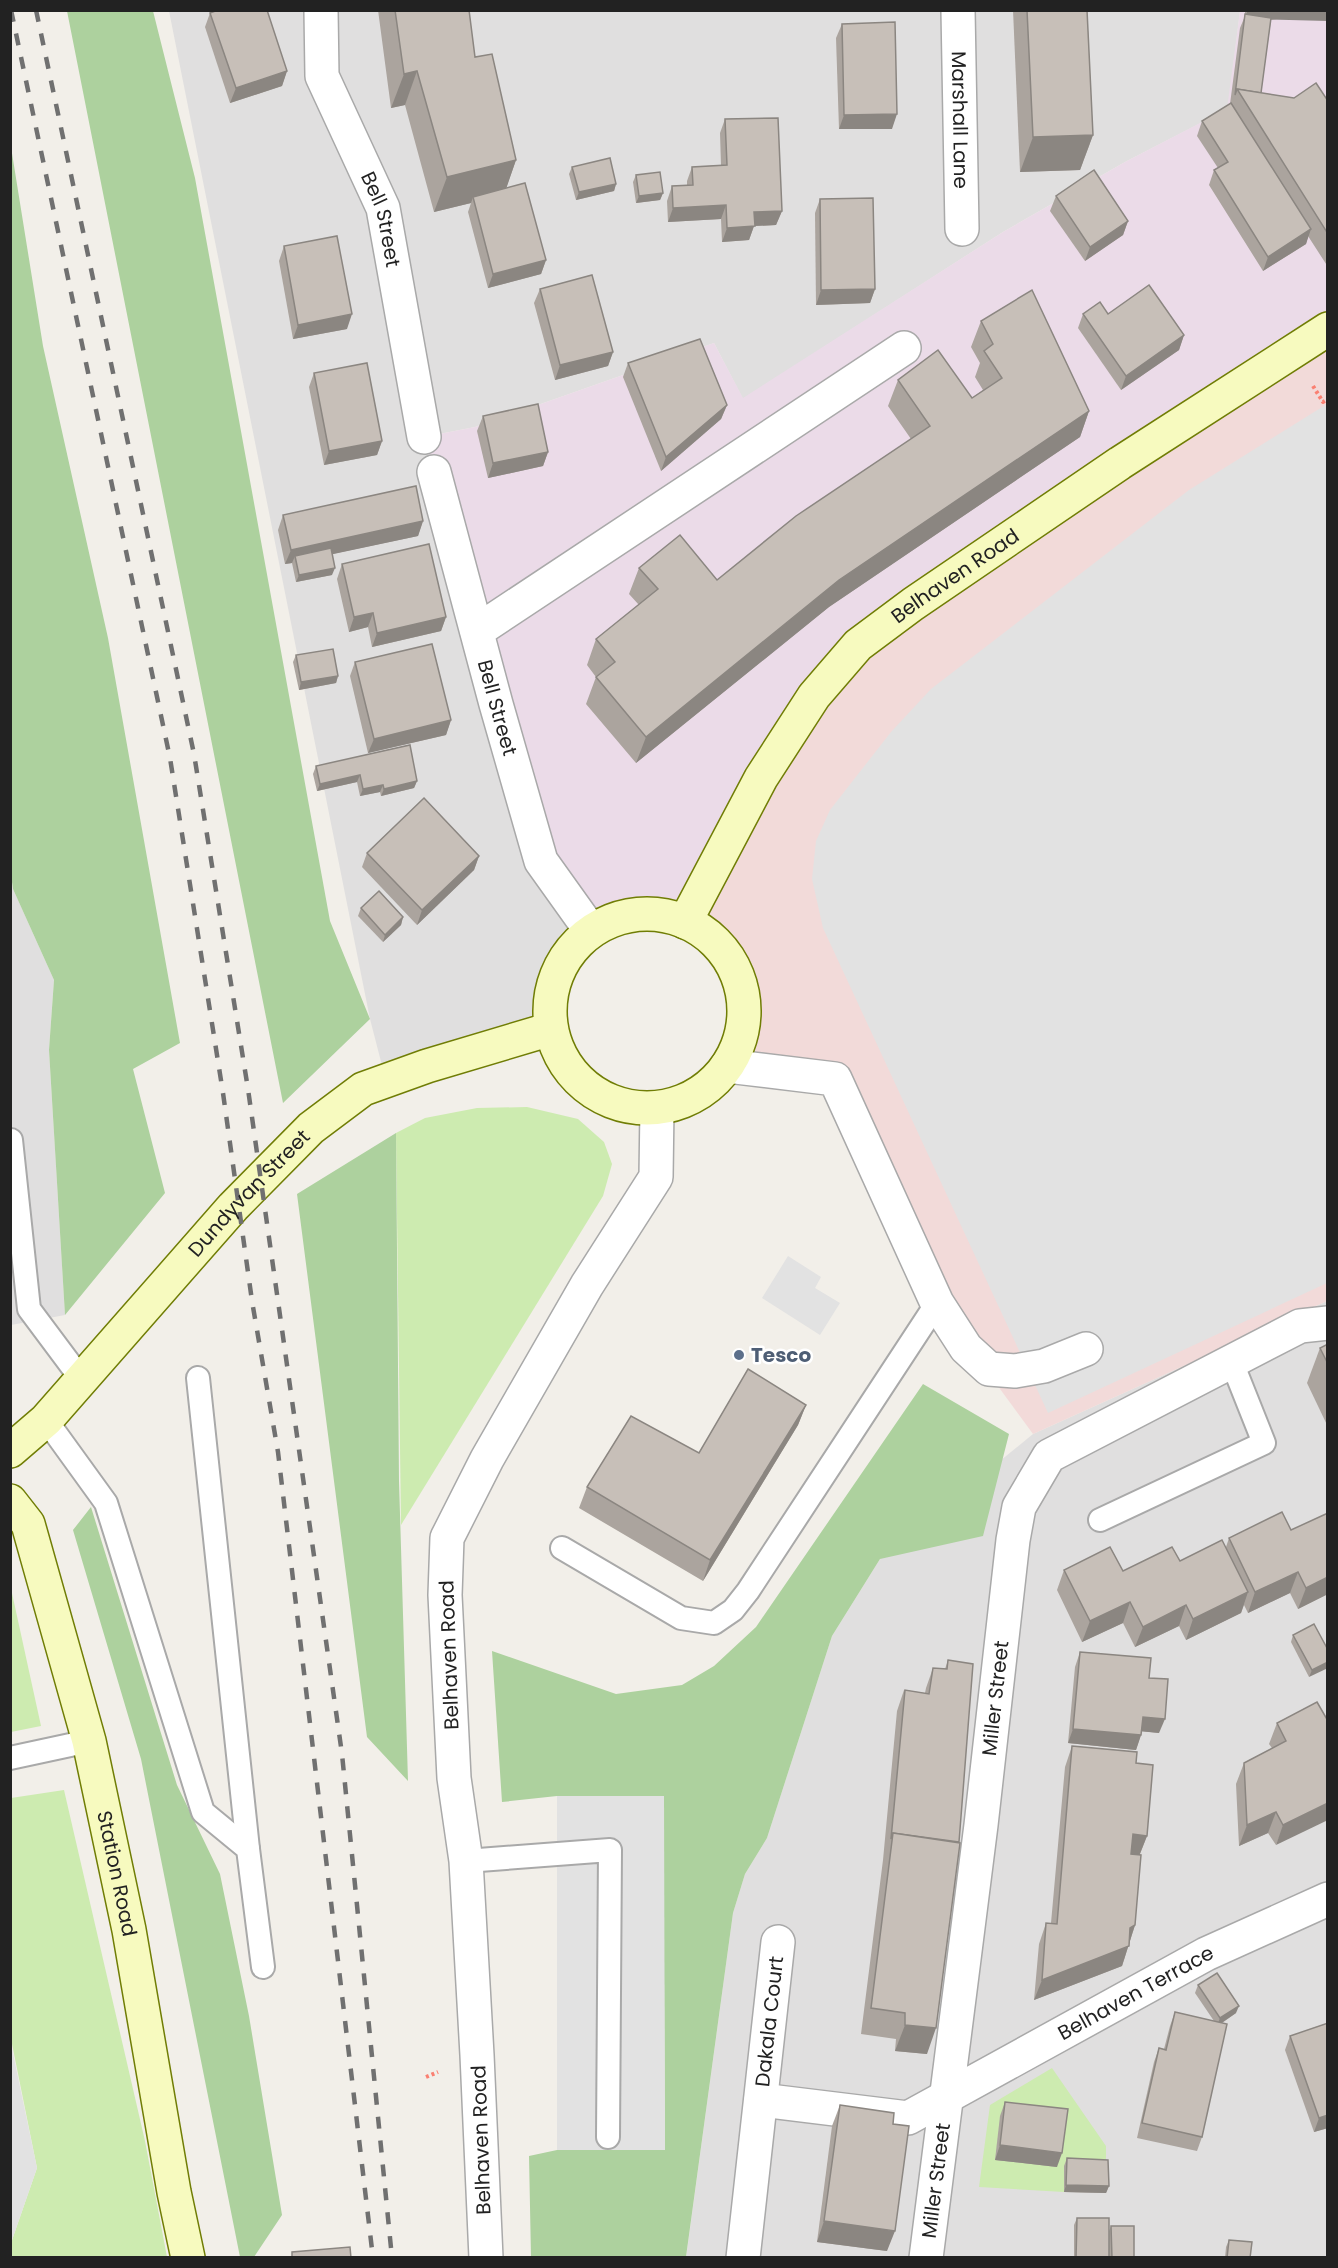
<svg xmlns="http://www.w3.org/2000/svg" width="1338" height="2268" viewBox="0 0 1338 2268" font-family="Poppins,sans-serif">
  <rect width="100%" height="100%" fill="#f2efe9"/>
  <g fill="#e0dfdf">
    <path d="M169,11H1240L1228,109L1125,162L1003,232L743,399L714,343L475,427L424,437L591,931L571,950L557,974L551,1001V1029L386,1081L370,1019Z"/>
    <path d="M10,875L13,889L54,980L49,1050L65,1315L11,1325Z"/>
    <path d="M1327,1301V2257L686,2258L733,1913L745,1874L767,1838L832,1636L880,1559L1033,1434Z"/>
  </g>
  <path fill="#f2dad9" d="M1327,329V1301L1033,1434L937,1303L835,1079L727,1066L738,1044L744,1020L743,996L735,971L723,951L706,934L685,922L858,645Z"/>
  <path fill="#ebdbe8" d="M1240,11H1327V329L858,645L685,922L666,916L647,914L627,916L608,922L591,931L541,861L424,437L475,427L714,343L743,398L1003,232L1125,162L1227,109Z"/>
  <g fill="#cdebb0">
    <path d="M527,1107L578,1119L604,1142L612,1164L603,1196L401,1525L396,1133L425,1118L477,1108Z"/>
    <path d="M10,1584L41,1726L11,1732H10Z"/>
    <path d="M64,1790L145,2141L167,2257L11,2258V2243L37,2168L11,2039V1798Z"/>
    <path d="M1052,2068L1106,2146V2167L1064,2166V2192L979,2187L990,2105Z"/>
  </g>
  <g fill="#add19e">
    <path d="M67,11H153L195,178L330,921L370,1019L283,1103Z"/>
    <path d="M11,147L43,346L108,638L180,1043L133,1069L165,1193L65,1315L49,1050L54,980L13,889L11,875Z"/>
    <path d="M396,1133L399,1481L408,1781L367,1737L297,1194Z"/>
    <path d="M923,1384L1009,1434L983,1536L880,1559L832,1636L767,1838L745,1874L733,1913L686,2257H531L529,2156L557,2150H665L663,1796H557L502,1802L492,1651L616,1694L682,1685L714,1666L756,1627Z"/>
    <path d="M91,1507L177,1785L220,1874L249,2016L282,2215L254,2257H240L141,1759L73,1530Z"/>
  </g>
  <g fill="#e2e2e2">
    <path d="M1327,404V1283L1048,1413L823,928L812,879L816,841L830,810L891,732L931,689L1189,490Z"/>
    <path d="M788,1256L821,1277L815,1288L840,1303L820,1335L762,1298Z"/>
    <path d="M557,1796H664L665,2150H557Z"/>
    <path d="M10,2039L37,2168L11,2243H10Z"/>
  </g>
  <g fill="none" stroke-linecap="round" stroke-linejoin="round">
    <defs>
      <g id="lane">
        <path d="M11,1140L29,1309L82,1380"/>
        <path d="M198,1378L248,1849"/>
        <path d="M46,1420L106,1503L203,1812L248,1849L263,1967"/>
        <path d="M1100,1520L1264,1443L1231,1360"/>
        <path d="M562,1548L681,1618L714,1623L733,1610L748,1591L937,1303"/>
        <path d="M10,1758L89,1741"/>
        <path d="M466,1861L610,1850L608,2137"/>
      </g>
      <g id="street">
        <path id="s1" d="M321,10L322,76L383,208L424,437"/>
        <path id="s2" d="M958,10L962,229"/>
        <path id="s3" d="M434,472L496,704L541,861L591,931"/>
        <path d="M477,631L904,348"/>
        <path d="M727,1066L835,1079L937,1303L966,1348L989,1369L1015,1371L1044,1366L1086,1349"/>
        <path id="s4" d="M761,2100L908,2118L1206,1954L1328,1899"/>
        <path d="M486,2258L477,2055L466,1861L454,1778L445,1595L447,1538L487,1459L587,1285L656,1177L657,1108"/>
        <path id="s5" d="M743,2258L778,1942"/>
        <path id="s6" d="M926,2258L981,1825L1013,1540L1019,1507L1049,1456L1300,1326L1328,1323"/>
      </g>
      <g id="secondary">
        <circle cx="647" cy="1011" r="97"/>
        <path id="s7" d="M685,922L761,778L814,696L858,645L913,604L1120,463L1328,329"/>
        <path id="s8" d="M10,1451L46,1420L233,1207L311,1128L363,1089L427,1066L551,1029"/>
        <path id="s9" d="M10,1501L28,1524L89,1741L129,1930L174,2192L188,2258"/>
      </g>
    </defs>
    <use href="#lane" stroke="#a9a9a9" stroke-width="26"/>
    <use href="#street" stroke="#a9a9a9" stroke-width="36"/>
    <use href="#secondary" stroke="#707d05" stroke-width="36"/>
    <g stroke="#fa8072" stroke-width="4" stroke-dasharray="3 3" stroke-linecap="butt">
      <path d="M1313,386L1323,402L1328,399"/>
      <path d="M426,2077L438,2072"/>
    </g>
    <use href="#lane" stroke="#fff" stroke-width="22"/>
    <use href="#street" stroke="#fff" stroke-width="33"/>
    <use href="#secondary" stroke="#f7fabf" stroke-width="33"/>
    <g stroke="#707070" stroke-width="4.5" stroke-dasharray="12 12" stroke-linecap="butt">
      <path d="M11,10L170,758L223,1093L252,1301L278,1452L373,2258"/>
      <path d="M36,10L194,754L248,1089L342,1754L392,2258"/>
    </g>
  </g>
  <g fill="#aba49e">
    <path d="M378,10H469L475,57L516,160L506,188L546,260L541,274L488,288L468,212L471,203L434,212L405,105L391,108Z"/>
    <path d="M1013,10H1087L1093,135L1080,170L1020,172Z"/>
    <path d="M1245,10H1328L1271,20L1261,93L1294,98L1328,101V267L1308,236L1306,244L1263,271L1209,185L1214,170L1218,168L1197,136L1202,121L1230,104L1240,28L1245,16Z"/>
    <path d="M210,13L287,71L282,86L230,103L205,27Z"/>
    <path d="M842,24L892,129H839L836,38Z"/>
    <path d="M725,119L782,211L776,225L754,226L749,240L722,242L721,219L668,222L667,201L672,186L687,185V181L692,167L721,165L720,133Z"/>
    <path d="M572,167L616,184L614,191L576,200L569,174Z"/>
    <path d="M636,175L663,193L660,200L636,203L633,182Z"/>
    <path d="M1056,196L1128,221L1123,235L1085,261L1050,211Z"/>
    <path d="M820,199L875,289L870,303L816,305L815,213Z"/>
    <path d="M284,246L347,329L293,339L279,261Z"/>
    <path d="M540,289L613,352L608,366L555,380L534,303Z"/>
    <path d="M1083,314H1108L1184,335L1179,350L1121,390L1078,328Z"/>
    <path d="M981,321L1089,411L1080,437L829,607L636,763L586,704L596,677L587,665L596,639L639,605L629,594L639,568L717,580L911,439L888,406L898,380L972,398L983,390L975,377L980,363L971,347Z"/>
    <path d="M628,363L727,405L721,419L661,471L623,377Z"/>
    <path d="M314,373L382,441L377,455L324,465L309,387Z"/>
    <path d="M483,416L548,452L543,466L488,478L477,431Z"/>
    <path d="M283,515L423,521L418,536L332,554V575L296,582L292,563L285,564L278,530Z"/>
    <path d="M342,564L446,617L441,631L372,647L368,627L349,632L337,579Z"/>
    <path d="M296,655L338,676L336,683L299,690L293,662Z"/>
    <path d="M355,662L451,720L446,735L368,753L350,676Z"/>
    <path d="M316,766L417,781L414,788L381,796L380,792L360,796L357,782L317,791L313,774Z"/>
    <path d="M367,853L479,856L474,870L417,925L362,867Z"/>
    <path d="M361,908L403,917L401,925L383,942L358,916Z"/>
    <path d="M1328,1344V1427L1307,1383L1320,1348Z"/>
    <path d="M806,1405L798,1425L703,1581L579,1508L587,1487L699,1453Z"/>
    <path d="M1291,1530L1328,1594L1298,1609L1290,1593L1248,1613L1244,1605L1241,1613L1186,1640L1179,1626L1135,1647L1123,1623L1082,1642L1057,1590L1064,1570L1123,1571L1180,1561L1226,1547L1229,1538Z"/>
    <path d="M1293,1635L1328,1650L1309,1677L1291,1642Z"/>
    <path d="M1080,1652L1149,1678L1159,1733L1141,1731V1735L1136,1750L1068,1743L1075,1667Z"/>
    <path d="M948,1660L927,2054L895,2051L896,2039L861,2034L883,1860L897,1711L904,1690L925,1693L926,1688L933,1668L945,1669Z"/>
    <path d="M1328,1721L1276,1845L1268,1833L1239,1846L1236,1784L1244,1763L1272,1748L1269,1744L1277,1723Z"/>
    <path d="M1072,1746L1136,1763L1147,1836L1140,1854L1135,1925L1122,1966L1034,2000L1039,1944L1046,1923H1051L1065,1767Z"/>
    <path d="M1198,1985L1236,2013L1222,2023L1202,2137L1197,2151L1137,2138L1154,2062L1159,2048L1164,2049L1170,2026L1175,2012L1214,2021L1195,1993Z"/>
    <path d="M1328,2023V2128L1314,2132L1285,2050L1290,2036Z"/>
    <path d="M1005,2102L1057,2167L995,2160L1000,2116Z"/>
    <path d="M840,2105L893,2124L887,2251L817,2242L832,2126Z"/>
    <path d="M1067,2158L1109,2186L1106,2193L1064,2192V2166Z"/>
    <path d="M1077,2218L1109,2231L1111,2226L1134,2258H1074V2225Z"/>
    <path d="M1229,2240L1250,2258H1225L1226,2247Z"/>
  </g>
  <g fill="#8b8681">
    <path d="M1248,10H1328V21L1244,19Z"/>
    <path d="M287,71L282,86L230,103L236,88Z"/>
    <path d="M417,71L405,105L391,108L404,74Z"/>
    <path d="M897,114L892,129H839L844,115Z"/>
    <path d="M1093,135L1080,170L1020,172L1033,137Z"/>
    <path d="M516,160L504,195L473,197L471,203L434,212L447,177Z"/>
    <path d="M616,184L614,191L576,200L579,192Z"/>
    <path d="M663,193L660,200L636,203L639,196Z"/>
    <path d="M726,205L721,219L668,222L673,208Z"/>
    <path d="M782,211L776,225L754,226L749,240L722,242L727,228L754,212Z"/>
    <path d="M1128,221L1123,235L1085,261L1090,247Z"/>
    <path d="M1311,229L1306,244L1263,271L1268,257Z"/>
    <path d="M546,260L541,274L488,288L493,274Z"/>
    <path d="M875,289L870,303L816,305L821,290Z"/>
    <path d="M352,314L347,329L293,339L298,325Z"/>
    <path d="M1184,335L1179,350L1121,390L1126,376Z"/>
    <path d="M613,352L608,366L555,380L560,365Z"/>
    <path d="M727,405L721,419L661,471L666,457Z"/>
    <path d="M1089,411L1080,437L829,607L636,763L646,737L839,580Z"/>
    <path d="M382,441L377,455L324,465L329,451Z"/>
    <path d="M548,452L543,466L488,478L493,463Z"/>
    <path d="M423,521L418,536L296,562L295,556L292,563L285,564L291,550Z"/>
    <path d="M335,568L332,575L296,582L299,575Z"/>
    <path d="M373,613L368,627L349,632L354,617Z"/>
    <path d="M446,617L441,631L372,647L377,633Z"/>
    <path d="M338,676L336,683L299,690L301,682Z"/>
    <path d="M451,720L446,735L368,753L374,739Z"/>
    <path d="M360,775L357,782L317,791L320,784Z"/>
    <path d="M417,781L414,788L381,796L384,789Z"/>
    <path d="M383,785L380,792L360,796L363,789Z"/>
    <path d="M479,856L474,870L417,925L422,910Z"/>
    <path d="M403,917L401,925L383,942L385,935Z"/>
    <path d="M806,1405L798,1425L703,1581L710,1560Z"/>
    <path d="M1298,1572L1290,1593L1248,1613L1255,1592Z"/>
    <path d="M1328,1577V1594L1298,1609L1306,1588Z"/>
    <path d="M1248,1592L1241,1613L1186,1640L1193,1619Z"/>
    <path d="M1130,1602L1123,1623L1082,1642L1090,1621Z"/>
    <path d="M1186,1605L1179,1626L1135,1647L1143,1627Z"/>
    <path d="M1328,1662V1668L1309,1677L1312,1670Z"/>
    <path d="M1143,1717L1165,1719L1159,1733L1138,1731Z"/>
    <path d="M1073,1729L1141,1735L1136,1750L1068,1743Z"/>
    <path d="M1328,1803V1820L1276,1845L1283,1825Z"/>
    <path d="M1276,1812L1268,1833L1239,1846L1247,1825Z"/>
    <path d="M1133,1834L1147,1836L1139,1856L1126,1855Z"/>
    <path d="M1135,1925L1122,1966L1034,2000L1042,1980Z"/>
    <path d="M1239,2006L1236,2013L1217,2026L1220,2018Z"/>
    <path d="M905,2025L936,2028L927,2054L895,2051Z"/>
    <path d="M1328,2115V2128L1314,2132L1319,2118Z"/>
    <path d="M1000,2145L1062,2153L1057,2167L995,2160Z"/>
    <path d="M1066,2185L1109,2186L1106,2193L1064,2192Z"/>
    <path d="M824,2221L895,2231L887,2251L817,2242Z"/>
  </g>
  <g fill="#c7bfb8" stroke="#8b8681" stroke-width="1.5">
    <path d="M218,10H267L287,71L236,88L210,13Z"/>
    <path d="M395,10H469L475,57L492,54L516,160L447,177L417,71L404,74Z"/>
    <path d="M1027,10H1087L1093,135L1033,137Z"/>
    <path d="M1245,14L1271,18L1261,93L1237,89L1235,95Z"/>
    <path d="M895,22L897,114L844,115L842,24Z"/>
    <path d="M1316,83L1328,101V234L1237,89L1294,98Z"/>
    <path d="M1231,103L1311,229L1268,257L1214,170L1228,162L1202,121Z"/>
    <path d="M778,118L782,211L754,212L755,226L727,228L726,205L673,208L672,186L693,185L692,167L727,165L725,119Z"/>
    <path d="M610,158L616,184L579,192L572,167Z"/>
    <path d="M1094,170L1128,221L1090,247L1056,196Z"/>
    <path d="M660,172L663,193L639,196L636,175Z"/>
    <path d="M525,183L546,260L493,274L473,197Z"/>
    <path d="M873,198L875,289L821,290L820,199Z"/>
    <path d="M337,236L352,314L298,325L284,246Z"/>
    <path d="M592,275L613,352L560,365L540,289Z"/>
    <path d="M1149,285L1184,335L1126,376L1083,314L1100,302L1108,314Z"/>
    <path d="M1032,290L1089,411L839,580L646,737L596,677L615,662L596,639L658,589L639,568L680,535L717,580L796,516L930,426L898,380L938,350L972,398L1002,378L984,351L993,344L981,321Z"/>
    <path d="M700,339L727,405L666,457L628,363Z"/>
    <path d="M367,363L382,441L329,451L314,373Z"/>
    <path d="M538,404L548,452L493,463L483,416Z"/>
    <path d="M416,486L423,521L291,550L283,515Z"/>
    <path d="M429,544L446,617L377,633L373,613L354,617L342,564Z"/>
    <path d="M331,548L335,568L299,575L295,556Z"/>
    <path d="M432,644L451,720L374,739L355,662Z"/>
    <path d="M333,649L338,676L301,682L296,655Z"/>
    <path d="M410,745L417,781L384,789L383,785L363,789L360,775L320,784L316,766Z"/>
    <path d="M424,798L479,856L422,910L367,853Z"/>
    <path d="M379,891L403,917L385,935L361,908Z"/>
    <path d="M1328,1344V1364L1320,1348Z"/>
    <path d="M748,1369L806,1405L710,1560L587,1487L631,1416L699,1453Z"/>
    <path d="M1282,1512L1291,1530L1328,1513V1577L1306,1588L1298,1572L1255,1592L1229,1538Z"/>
    <path d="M1222,1540L1248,1592L1193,1619L1186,1605L1143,1627L1130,1602L1090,1621L1064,1570L1110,1547L1123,1571L1172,1547L1180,1561Z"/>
    <path d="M1314,1624L1328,1650V1662L1312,1670L1293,1635Z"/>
    <path d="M1080,1652L1151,1658L1149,1678L1168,1679L1165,1719L1143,1717L1141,1735L1073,1729Z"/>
    <path d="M948,1660L973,1664L959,1842L893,1833L891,1839L905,1690L929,1694L933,1668L947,1669Z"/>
    <path d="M1317,1702L1328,1721V1803L1283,1825L1276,1812L1247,1825L1244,1763L1286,1741L1277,1723Z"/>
    <path d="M1072,1746L1137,1752L1136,1763L1153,1765L1147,1836L1133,1834L1131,1854L1141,1855L1135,1925L1130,1928L1129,1946L1042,1980L1046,1923L1057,1924Z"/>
    <path d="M893,1833L960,1843L936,2028L905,2025V2013L871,2008Z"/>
    <path d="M1217,1973L1239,2006L1220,2018L1198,1985Z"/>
    <path d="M1175,2012L1227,2024L1202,2137L1142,2123L1159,2048L1166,2050Z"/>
    <path d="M1328,2023V2115L1319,2118L1290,2036Z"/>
    <path d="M1005,2102L1068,2109L1062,2153L1000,2145Z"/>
    <path d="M840,2105L894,2113L893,2124L909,2126L895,2231L824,2221Z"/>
    <path d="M1067,2158L1108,2160L1109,2186L1066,2185Z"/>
    <path d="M1077,2218H1109V2258H1076Z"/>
    <path d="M1111,2226H1134V2258H1112Z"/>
    <path d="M1229,2240L1252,2242L1250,2258H1227Z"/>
    <path d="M350,2247L351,2258H292V2252Z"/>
  </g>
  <circle fill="#5c6f8a" stroke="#fff" stroke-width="2" cx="739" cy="1355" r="6"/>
  <g text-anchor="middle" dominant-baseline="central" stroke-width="5" stroke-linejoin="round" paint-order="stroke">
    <g font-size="20" fill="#222" stroke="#fff">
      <text stroke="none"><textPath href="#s2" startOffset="110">Marshall Lane</textPath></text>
      <text stroke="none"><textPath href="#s1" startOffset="222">Bell Street</textPath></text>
      <text stroke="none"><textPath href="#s7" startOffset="447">Belhaven Road</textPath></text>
      <text stroke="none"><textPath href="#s3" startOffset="244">Bell Street</textPath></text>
      <text stroke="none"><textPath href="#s8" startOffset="352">Dundyvan Street</textPath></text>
      <text transform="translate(449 1655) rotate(-92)">Belhaven Road</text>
      <text stroke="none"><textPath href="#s6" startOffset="564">Miller Street</textPath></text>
      <text stroke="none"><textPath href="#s9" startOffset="390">Station Road</textPath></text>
      <text stroke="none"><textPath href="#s4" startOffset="408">Belhaven Terrace</textPath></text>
      <text stroke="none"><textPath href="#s5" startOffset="238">Dakala Court</textPath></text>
      <text transform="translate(481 2140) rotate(-92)">Belhaven Road</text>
      <text stroke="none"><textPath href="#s6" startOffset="78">Miller Street</textPath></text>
    </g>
    <g font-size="20" font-weight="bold" fill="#4e5e75" stroke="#fff" text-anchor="start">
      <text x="751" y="1355">Tesco</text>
    </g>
  </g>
  <rect width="1338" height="2268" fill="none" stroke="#222222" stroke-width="24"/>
</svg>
